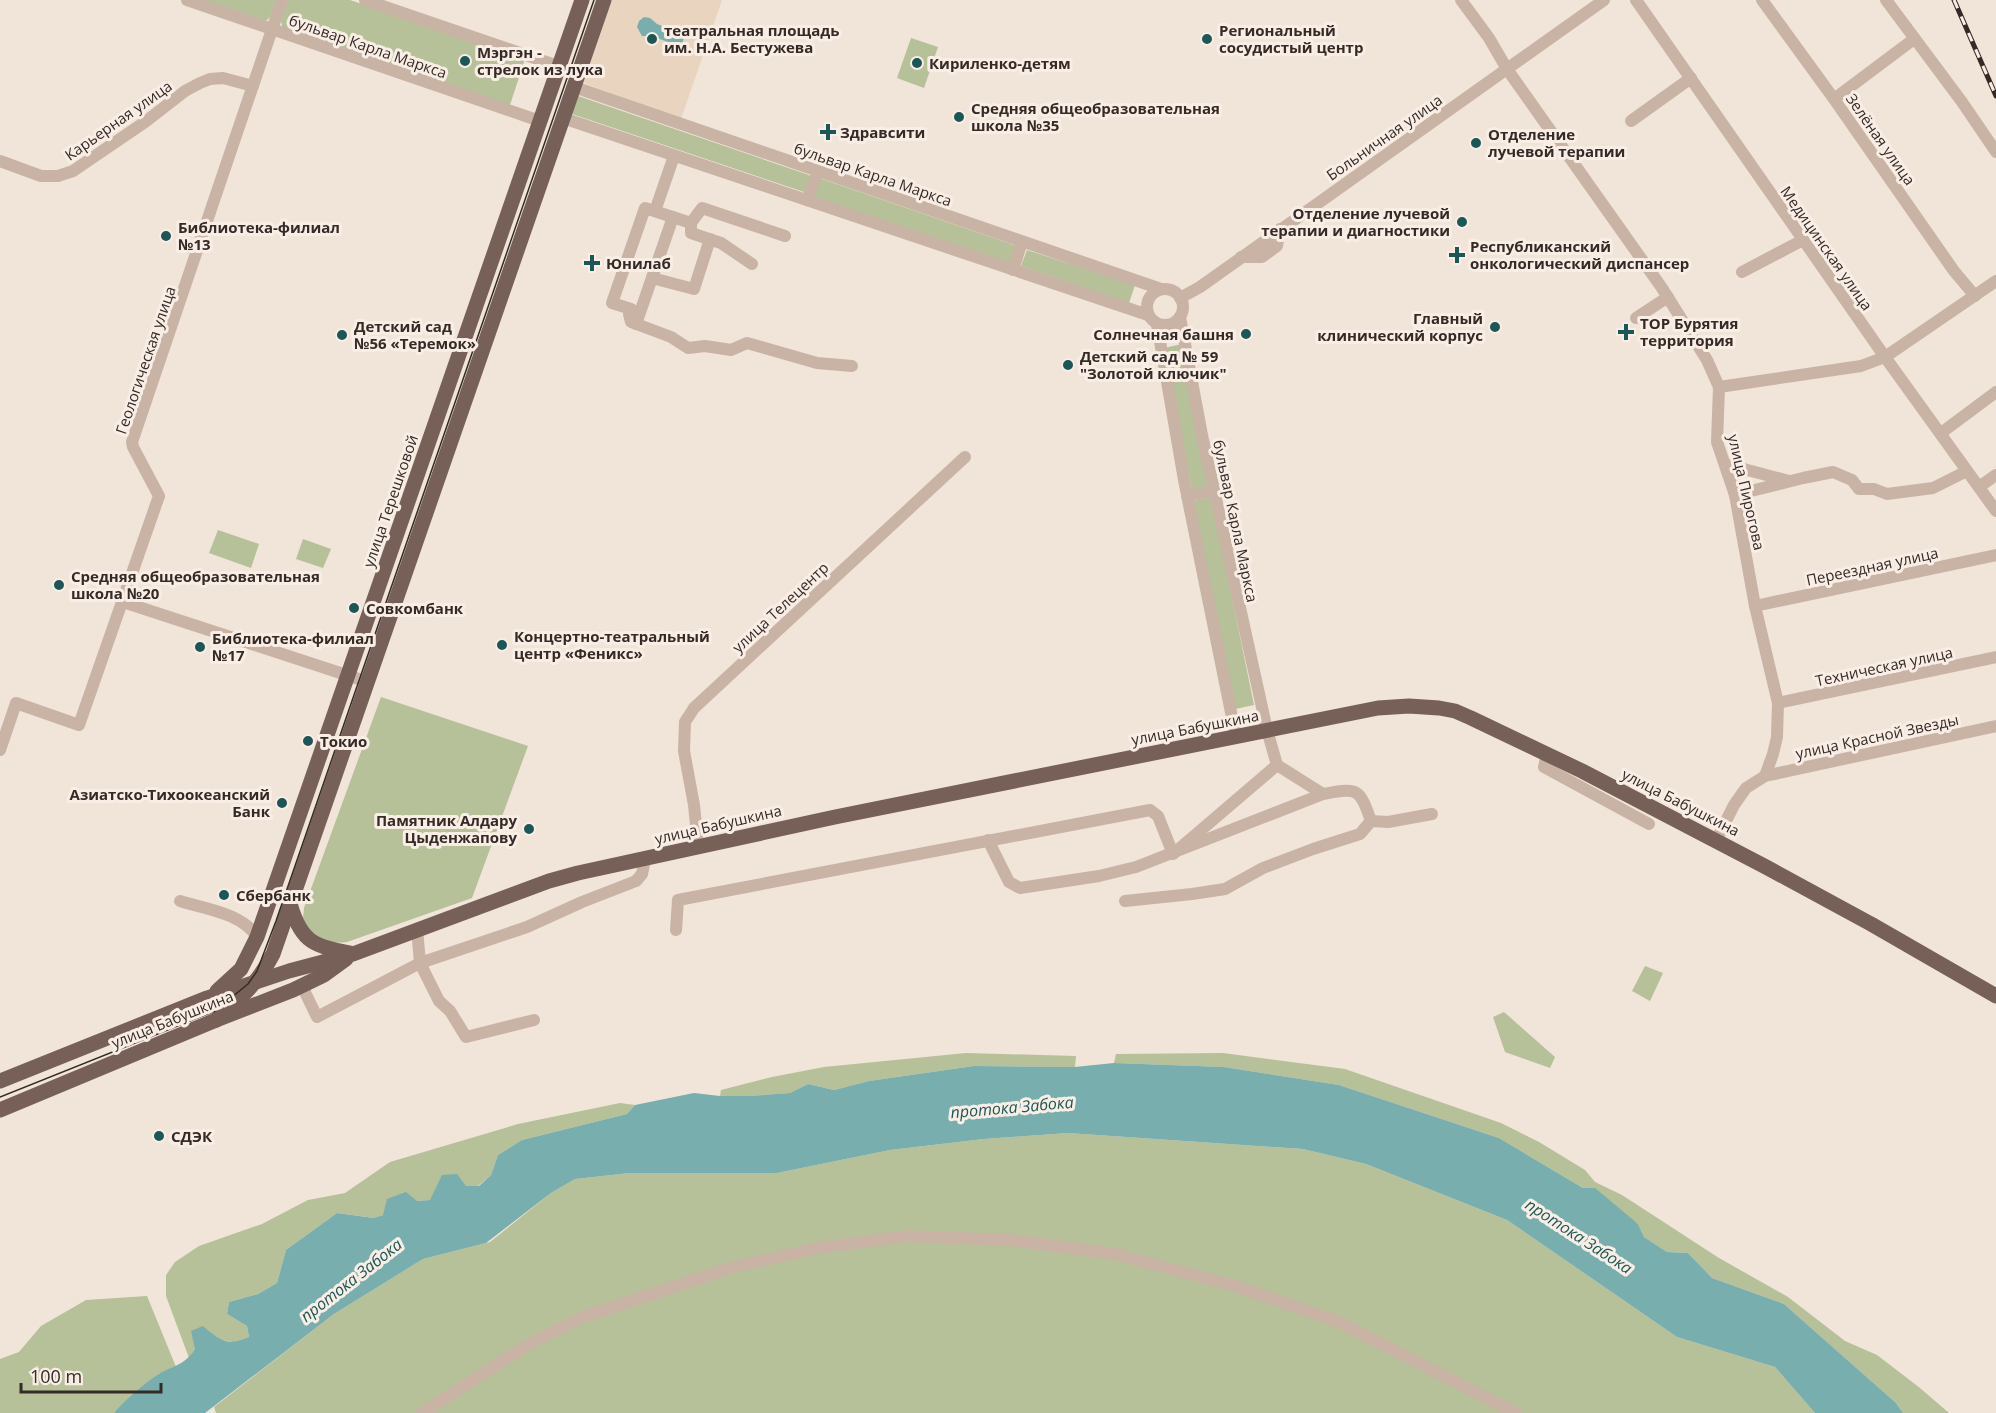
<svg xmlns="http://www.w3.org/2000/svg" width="1996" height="1413" viewBox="0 0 1996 1413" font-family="'Open Sans',sans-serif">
  <rect width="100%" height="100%" fill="#f1e4d9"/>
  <g fill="#b6c099">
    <path d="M203,0H276L270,17L266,21Z"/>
    <path d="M288,0H350L525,59L510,105L284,28L282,26L281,21Z"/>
    <path d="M911,38L938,47L924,88L897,78Z"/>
    <path d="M578,96L809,175L810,177L804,192L572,114Z"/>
    <path d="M822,179L1014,245L1015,246L1010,263L816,198L814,196L820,180Z"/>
    <path d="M1027,250L1135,285L1129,303L1021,266Z"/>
    <path d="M1182,344L1209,484L1207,488L1192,490L1164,348Z"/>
    <path d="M1209,498L1212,500L1254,705L1235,709L1193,501Z"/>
    <path d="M218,530L259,544L251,568L209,553Z"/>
    <path d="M303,539L331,549L323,568L296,559Z"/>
    <path d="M381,697L528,746L472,898L347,942C331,944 309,941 304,923C302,919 304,913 304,908Z"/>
    <path d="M1645,966L1663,973L1650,1001L1632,991Z"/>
    <path d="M1504,1012L1555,1057L1550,1068L1505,1052L1493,1017Z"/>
    <path d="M966,1053L1076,1056L1075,1067L974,1066L869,1081L834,1090L808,1084L790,1093L749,1096H720L721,1090L772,1077L824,1067Z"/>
    <path d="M1223,1053L1345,1069L1501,1123L1539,1142L1585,1170L1595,1182L1622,1195L1719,1258L1788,1297L1845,1341L1877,1355L1920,1388L1949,1413H1903L1896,1403L1784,1304L1712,1278L1688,1253L1667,1252L1644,1237L1638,1224L1583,1188L1499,1138L1339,1085L1224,1067L1114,1063L1116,1054Z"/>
    <path d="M620,1103L635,1105L627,1114L522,1140L498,1155L491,1175L478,1186H466L430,1200L417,1201L375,1218L337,1213L286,1250L277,1283L258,1294L229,1302L227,1314L247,1326L249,1337L237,1343L218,1339L195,1349L189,1358L166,1296V1275L175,1262L199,1246L262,1224L308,1200L345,1193L390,1162L518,1124Z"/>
    <path d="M1068,1133L1303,1149L1366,1164L1507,1220L1677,1337L1775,1367L1815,1413H216L214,1407L334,1314L423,1259L490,1242L551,1193L575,1179L630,1173H777L890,1150L984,1139Z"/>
    <path d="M147,1296L176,1367L158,1374L114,1413H0V1359L19,1352L41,1326L86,1300Z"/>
  </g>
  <path fill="#e9d4c0" d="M609,0H722L681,119L586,84L582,79Z"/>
  <g fill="#78aead">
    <path d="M644,17L650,18L657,24L685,35L681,47L652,36H642L637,27L639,21Z"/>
    <path d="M1114,1063L1224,1067L1339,1085L1499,1138L1583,1188H1595L1638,1224L1644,1237L1667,1252L1688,1253L1712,1278L1784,1304L1896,1403L1903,1413H1815L1775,1367L1677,1337L1507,1220L1366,1164L1303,1149L1068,1133L984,1139L890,1150L777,1173H630L575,1179L551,1193L486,1243L423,1259L334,1314L205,1413H114C124,1401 144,1384 157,1375C173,1365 183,1367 195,1349L191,1331L203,1326C219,1340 228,1347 249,1337L247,1326L227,1314L229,1302L258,1294L277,1283L286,1250L337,1213L374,1218L383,1215L387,1199L406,1192L417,1201L430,1200L442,1175L457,1174L466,1186H479L491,1175L498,1155L522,1140L627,1114L635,1105L694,1093L720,1096H749L790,1093L808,1084L834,1090L869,1081L974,1066L1075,1067Z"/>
  </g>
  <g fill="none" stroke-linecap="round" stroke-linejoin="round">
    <g stroke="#c9b3a5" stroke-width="12">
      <path d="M187,0L540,121"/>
      <path d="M365,0L558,66"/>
      <path d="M1461,0L1489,38L1507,69L1662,288L1707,360L1719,387L1717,442L1735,495L1755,606L1778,703L1777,737L1773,754L1765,776"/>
      <path d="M1636,0L1885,357L1996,511"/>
      <path d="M1762,0L1834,99L1954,271L1975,296"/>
      <path d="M1886,0L1962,102L1996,152"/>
      <path d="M574,87L1161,289"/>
      <path d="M1834,99L1914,39"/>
      <path d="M563,118L1148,315"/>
      <path d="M1631,121L1691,78"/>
      <path d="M0,161L41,176H58L73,171L145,122L185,91L200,83L210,79L223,78L253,86"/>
      <path d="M807,200L818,171"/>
      <path d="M655,211L674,156"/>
      <path d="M691,223L645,208L612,303L631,309L629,314L631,322L671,337L688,348L705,346L731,350L747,343L817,363L852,366"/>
      <path d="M1241,257H1262L1277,246L1280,229"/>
      <path d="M752,264L721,243L691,233V223L702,208L785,236"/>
      <path d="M1013,270L1022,242"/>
      <path d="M1742,272L1803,240"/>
      <path d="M652,278L694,289L710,239"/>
      <circle cx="1165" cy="307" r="18"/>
      <path d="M1180,298L1200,287L1604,0"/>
      <path d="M1636,318L1668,297"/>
      <path d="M636,324L673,217"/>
      <path d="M1157,324L1184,480L1236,737"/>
      <path d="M1719,387L1861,366L1885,357L1996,281"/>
      <path d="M1941,433L1996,392"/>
      <path d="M1725,464L1789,481"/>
      <path d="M1979,487L1996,475"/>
      <path d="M1735,495L1803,478L1833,472L1852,480L1859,489H1874L1887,494L1933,488L1967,471"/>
      <path d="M1187,496L1215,491"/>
      <path d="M123,602L368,682"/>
      <path d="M1755,606L1996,555"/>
      <path d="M1778,703L1996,657"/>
      <path d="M0,750L16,703L79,725L159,496L133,447L132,442L282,0"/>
      <path d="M1547,754L1544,767L1649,824"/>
      <path d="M1371,821L1388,822L1432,814"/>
      <path d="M988,840L1009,882L1020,888L1099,876L1136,867L1323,794"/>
      <path d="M1716,841L1734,805L1746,788L1765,776L1996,726"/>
      <path d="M698,846L694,805L684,751L685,722L694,708L965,457"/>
      <path d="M180,901C205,909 242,913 257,937"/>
      <path d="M1125,901L1192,894L1225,889L1263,868L1313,849L1360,834L1371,821C1359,787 1358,788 1323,794L1277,765L1267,730L1202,435L1180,317"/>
      <path d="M417,929L420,963L439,1001L450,1011L466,1037L534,1020"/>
      <path d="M676,930L678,900L1150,810L1158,816L1173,854L1277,765"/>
      <path d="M302,986L317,1017L420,963L527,927L582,902L636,881L642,874L645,859"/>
      <path d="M422,1413L529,1344L583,1317L733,1267L818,1248L907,1236L1011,1240L1115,1254L1235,1286L1339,1322L1516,1413"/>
    </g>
    <g stroke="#776057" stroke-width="15">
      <path d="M291,907C302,943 315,946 350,953"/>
      <path d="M217,991L241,969L257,937L582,0"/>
      <path d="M216,1020C240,999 258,983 273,954L604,0"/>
      <path d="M0,1081L207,998L289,971L353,954L549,881L578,873L835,817L1378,708L1409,706L1439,708L1455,711L1471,718L1582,771L1766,867L1871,924L1996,996"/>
      <path d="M0,1110L216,1020L293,990L324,975L346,959"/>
    </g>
    <path stroke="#352a26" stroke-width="1.5" d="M0,1097L215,1011L248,984L257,971L276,921L594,0"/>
    <defs>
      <path id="rail" d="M1954,0L1996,96"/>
    </defs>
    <use href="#rail" stroke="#352a26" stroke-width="5"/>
    <use href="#rail" stroke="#f9eee5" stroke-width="3" stroke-dasharray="9" stroke-linecap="butt"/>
  </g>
  <g fill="#1c5656" stroke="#f9eee5" stroke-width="2">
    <circle cx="652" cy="39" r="6"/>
    <circle cx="1207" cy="39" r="6"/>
    <circle cx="465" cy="61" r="6"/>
    <circle cx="917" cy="63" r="6"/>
    <circle cx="959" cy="117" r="6"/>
    <path d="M825 123h6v6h6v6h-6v6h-6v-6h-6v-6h6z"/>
    <circle cx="1476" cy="143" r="6"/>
    <circle cx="1462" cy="222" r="6"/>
    <circle cx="166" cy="236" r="6"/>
    <path d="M1454 246h6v6h6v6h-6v6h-6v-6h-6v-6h6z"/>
    <path d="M589 254h6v6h6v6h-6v6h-6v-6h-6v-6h6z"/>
    <circle cx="1495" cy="327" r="6"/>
    <path d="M1623 323h6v6h6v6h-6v6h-6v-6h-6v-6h6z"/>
    <circle cx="1246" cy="334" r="6"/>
    <circle cx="342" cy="335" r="6"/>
    <circle cx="1068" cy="365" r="6"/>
    <circle cx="59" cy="585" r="6"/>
    <circle cx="354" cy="608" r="6"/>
    <circle cx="502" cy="645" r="6"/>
    <circle cx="200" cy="647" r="6"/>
    <circle cx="308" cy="741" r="6"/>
    <circle cx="282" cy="803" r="6"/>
    <circle cx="529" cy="829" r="6"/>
    <circle cx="224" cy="895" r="6"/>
    <circle cx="159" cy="1136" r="6"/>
  </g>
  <g text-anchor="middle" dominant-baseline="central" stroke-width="6" stroke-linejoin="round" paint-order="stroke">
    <g font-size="15" font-weight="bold" fill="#352a26" stroke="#f9eee5" text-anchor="start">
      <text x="664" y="30">театральная площадь<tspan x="664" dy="17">им. Н.А. Бестужева</tspan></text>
      <text x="1219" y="30">Региональный<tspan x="1219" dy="17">сосудистый центр</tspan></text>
      <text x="477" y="52">Мэргэн -<tspan x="477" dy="17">стрелок из лука</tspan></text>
      <text x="929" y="63">Кириленко-детям</text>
      <text x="971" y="108">Средняя общеобразовательная<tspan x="971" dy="17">школа №35</tspan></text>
      <text x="840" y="132">Здравсити</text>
      <text x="1488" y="134">Отделение<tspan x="1488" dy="17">лучевой терапии</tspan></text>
      <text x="1450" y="213" text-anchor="end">Отделение лучевой<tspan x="1450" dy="17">терапии и диагностики</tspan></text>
      <text x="178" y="227">Библиотека-филиал<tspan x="178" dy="17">№13</tspan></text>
      <text x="1470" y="246">Республиканский<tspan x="1470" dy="17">онкологический диспансер</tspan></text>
      <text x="606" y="263">Юнилаб</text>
      <text x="1483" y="318" text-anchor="end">Главный<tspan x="1483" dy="17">клинический корпус</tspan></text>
      <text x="1640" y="323">ТОР Бурятия<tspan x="1640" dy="17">территория</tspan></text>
      <text x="354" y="326">Детский сад<tspan x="354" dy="17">№56 «Теремок»</tspan></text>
      <text x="1234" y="334" text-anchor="end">Солнечная башня</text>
      <text x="1080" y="356">Детский сад № 59<tspan x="1080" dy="17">"Золотой ключик"</tspan></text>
      <text x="71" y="576">Средняя общеобразовательная<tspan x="71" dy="17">школа №20</tspan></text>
      <text x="366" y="608">Совкомбанк</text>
      <text x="514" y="636">Концертно-театральный<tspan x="514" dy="17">центр «Феникс»</tspan></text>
      <text x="212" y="638">Библиотека-филиал<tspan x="212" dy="17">№17</tspan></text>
      <text x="320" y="741">Токио</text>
      <text x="270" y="794" text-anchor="end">Азиатско-Тихоокеанский<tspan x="270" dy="17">Банк</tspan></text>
      <text x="517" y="820" text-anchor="end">Памятник Алдару<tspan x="517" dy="17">Цыденжапову</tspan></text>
      <text x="236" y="895">Сбербанк</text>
      <text x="171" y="1136">СДЭК</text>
    </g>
    <g font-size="15" fill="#352a26" stroke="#f9eee5">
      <text transform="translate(368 46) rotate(19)">бульвар Карла Маркса</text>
      <text transform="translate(118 120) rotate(-35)">Карьерная улица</text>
      <text transform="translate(1384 137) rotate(-35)">Больничная улица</text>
      <text transform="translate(1881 139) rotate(55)">Зелёная улица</text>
      <text transform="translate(873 174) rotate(19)">бульвар Карла Маркса</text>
      <text transform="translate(1827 248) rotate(55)">Медицинская улица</text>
      <text transform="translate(145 360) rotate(-71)">Геологическая улица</text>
      <text transform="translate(1747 492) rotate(77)">улица Пирогова</text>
      <text transform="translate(390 501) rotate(-71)">улица Терешковой</text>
      <text transform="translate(1236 521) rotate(78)">бульвар Карла Маркса</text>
      <text transform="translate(1872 566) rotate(-12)">Переездная улица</text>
      <text transform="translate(780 607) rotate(-43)">улица Телецентр</text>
      <text transform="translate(1884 666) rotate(-12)">Техническая улица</text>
      <text transform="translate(1195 727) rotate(-11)">улица Бабушкина</text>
      <text transform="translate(1877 736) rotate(-12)">улица Красной Звезды</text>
      <text transform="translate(1681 802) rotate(27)">улица Бабушкина</text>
      <text transform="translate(718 824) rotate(-13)">улица Бабушкина</text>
      <text transform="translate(172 1019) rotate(-22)">улица Бабушкина</text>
    </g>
    <g font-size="16" font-style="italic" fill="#1c5656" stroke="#f9eee5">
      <text transform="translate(1012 1107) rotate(-5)">протока Забока</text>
      <text transform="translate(1579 1236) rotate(33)">протока Забока</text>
      <text transform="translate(351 1280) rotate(-38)">протока Забока</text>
    </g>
  </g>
  <path d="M21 1383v9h140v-9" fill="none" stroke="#352a26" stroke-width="3"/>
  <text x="30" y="1383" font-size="18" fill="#352a26" stroke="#f9eee5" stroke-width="4.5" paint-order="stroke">100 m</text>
</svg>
